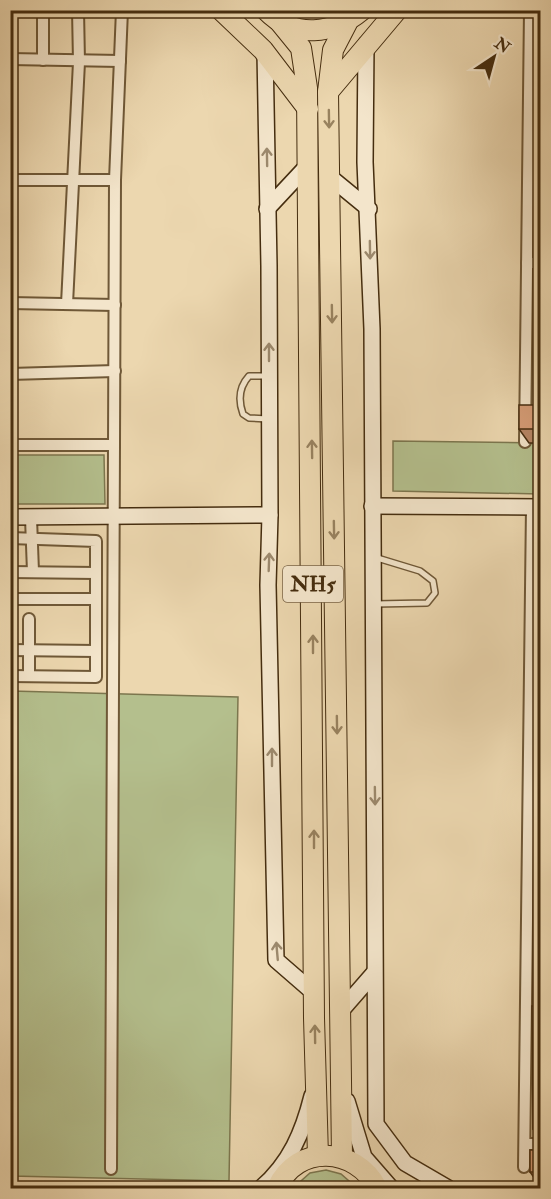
<svg xmlns="http://www.w3.org/2000/svg" width="551" height="1199" viewBox="0 0 551 1199" font-family="'IM FELL Double Pica',serif">
  <rect width="100%" height="100%" fill="#ecd7af"/>
  <filter id="stains"><feTurbulence type="fractalNoise" baseFrequency=".00333" numOctaves="4"/><feColorMatrix values="0 0 0 0 .2 0 0 0 0 .09 0 0 0 0 .02 0 0 0 .5 -.17"/></filter>
  <radialGradient id="worn" r=".72"><stop offset=".6" stop-color="#630" stop-opacity="0"/><stop offset="1" stop-color="#630" stop-opacity=".3"/></radialGradient>
  <g fill="#b4bf8d" stroke="#7c764e" stroke-width="1.5">
    <path d="M393,441L540,443V494L393,491Z"/>
    <path d="M11,455H104L105,504H11Z"/>
    <path d="M11,691L238,697L229,1181L11,1176Z"/>
    <path d="M326,1170L341,1174L357,1188H293L310,1173Z"/>
  </g>
  <g fill="none" stroke-linecap="round" stroke-linejoin="round">
    <defs>
      <g id="lane">
        <path d="M268,419L249,418L243,414C238,400 239,387 249,376H269"/>
        <path d="M374,557L420,571L433,581L435,593L427,603L375,604"/>
      </g>
      <g id="street">
        <path d="M43,10V60"/>
        <path d="M10,59L120,61"/>
        <path d="M10,180H115"/>
        <path d="M527,263H540"/>
        <path d="M10,303L115,305"/>
        <path d="M67,304L79,62L78,10"/>
        <path d="M10,374L115,371"/>
        <path d="M525,442L530,10"/>
        <path d="M10,445H114L111,1169"/>
        <path d="M114,445L115,180L122,10"/>
        <path d="M31,518L33,572"/>
        <path d="M10,538L96,541V677L10,676"/>
        <path d="M10,572L96,573"/>
        <path d="M10,599H96"/>
        <path d="M10,650L96,651"/>
        <path d="M29,676V619"/>
        <path d="M525,1144H540"/>
        <path d="M524,1167L532,507"/>
      </g>
      <g id="secondary">
        <path d="M366,44L365,162L372,329L376,1124L405,1163L448,1188"/>
        <path d="M265,52L269,266L270,515L268,585L276,960L314,993"/>
        <path d="M330,177L369,209"/>
        <path d="M267,209L309,164"/>
        <path d="M372,506L540,507"/>
        <path d="M10,517L270,515"/>
        <path d="M340,1012L374,973"/>
        <path d="M347,1101L364,1157L391,1188"/>
        <path d="M261,1188C290,1163 303,1132 312,1096"/>
      </g>
      <g id="highway">
        <path d="M221,10L263,50L308,109"/>
        <path d="M266,10C295,40 333,34 362,10"/>
        <path d="M279,21L301,48L307,88L314,1018L318,1156"/>
        <path d="M328,92L397,10"/>
        <path d="M342,1157L328,92L333,50L347,23"/>
        <path d="M277,1188C297,1143 356,1147 377,1188"/>
      </g>
    </defs>
    <use href="#lane" stroke="#6f5837" stroke-width="8"/>
    <use href="#street" stroke="#6f5837" stroke-width="14"/>
    <use href="#secondary" stroke="#452d0f" stroke-width="18"/>
    <use href="#highway" stroke="#452d0f" stroke-width="22"/>
    <use href="#lane" stroke="#f3e5cb" stroke-width="5"/>
    <use href="#street" stroke="#f3e5cb" stroke-width="10"/>
    <use href="#secondary" stroke="#f3e5cb" stroke-width="15"/>
    <use href="#highway" stroke="#ecd7af" stroke-width="20"/>
  </g>
  <g fill="#b78665" stroke="#452d0f" stroke-width="1.5">
    <path d="M540,405V443H529L519,429Z"/>
    <path d="M540,1006V1137H538L533,1129Z"/>
    <path d="M540,1150V1179H535L530,1172Z"/>
  </g>
  <g fill="#d59c76" stroke="#452d0f" stroke-width="1.5">
    <rect x="519" y="405" width="21" height="24"/>
    <path d="M532,1006H540V1129H533Z"/>
    <rect x="530" y="1150" width="10" height="22"/>
  </g>
  <defs><path id="oneway-shaft" d="M-6 0H5M1.5-3L5.5 0L1.5 3" fill="none" stroke-width="1.6" stroke-linecap="round" stroke-linejoin="round" transform="scale(1.5)"/></defs>
  <g stroke="#98825f">
    <use href="#oneway-shaft" transform="translate(329 119) rotate(89)"/>
    <use href="#oneway-shaft" transform="translate(332 314) rotate(89)"/>
    <use href="#oneway-shaft" transform="translate(312 449) rotate(-91)"/>
    <use href="#oneway-shaft" transform="translate(334 530) rotate(89)"/>
    <use href="#oneway-shaft" transform="translate(313 644) rotate(-90)"/>
    <use href="#oneway-shaft" transform="translate(337 725) rotate(89)"/>
    <use href="#oneway-shaft" transform="translate(314 839) rotate(-90)"/>
    <use href="#oneway-shaft" transform="translate(315 1034) rotate(-91)"/>
  </g>
  <g stroke="#9c896d">
    <use href="#oneway-shaft" transform="translate(267 157) rotate(-91)"/>
    <use href="#oneway-shaft" transform="translate(370 250) rotate(89)"/>
    <use href="#oneway-shaft" transform="translate(269 352) rotate(-90)"/>
    <use href="#oneway-shaft" transform="translate(269 562) rotate(-88)"/>
    <use href="#oneway-shaft" transform="translate(272 757) rotate(-90)"/>
    <use href="#oneway-shaft" transform="translate(375 796) rotate(89)"/>
    <use href="#oneway-shaft" transform="translate(277 951) rotate(-95)"/>
  </g>
  <g text-anchor="middle" dominant-baseline="central" stroke-width="4.5" stroke-linejoin="round" paint-order="stroke">
    <rect fill="#f3e5cb" stroke="#796447" stroke-width="1.5" x="283" y="566" width="60" height="36" rx="4.5"/>
    <g font-size="21" font-weight="bold" fill="#452d0f">
      <text x="313" y="584">NH5</text>
    </g>
  </g>
  <rect width="551" height="1199" fill="none" stroke="#ecd7af" stroke-width="36"/>
  <rect x="12" y="12" width="527" height="1175" fill="none" stroke="#452d0f" stroke-width="3"/>
  <rect x="18" y="18" width="515" height="1163" fill="none" stroke="#452d0f" stroke-width="1.5"/>
  <g transform="translate(494 57) rotate(36)" stroke="#f3e5cb" stroke-width="4.5" paint-order="stroke">
  <path d="M0-4.5L10 22L0 15L-10 22Z" fill="#452d0f"/>
  <text y="-9" font-size="16" font-weight="bold" text-anchor="middle" fill="#452d0f">N</text>
  </g>
  <rect width="100%" height="100%" filter="url(#stains)"/>
  <rect width="100%" height="100%" fill="url(#worn)"/>
</svg>
